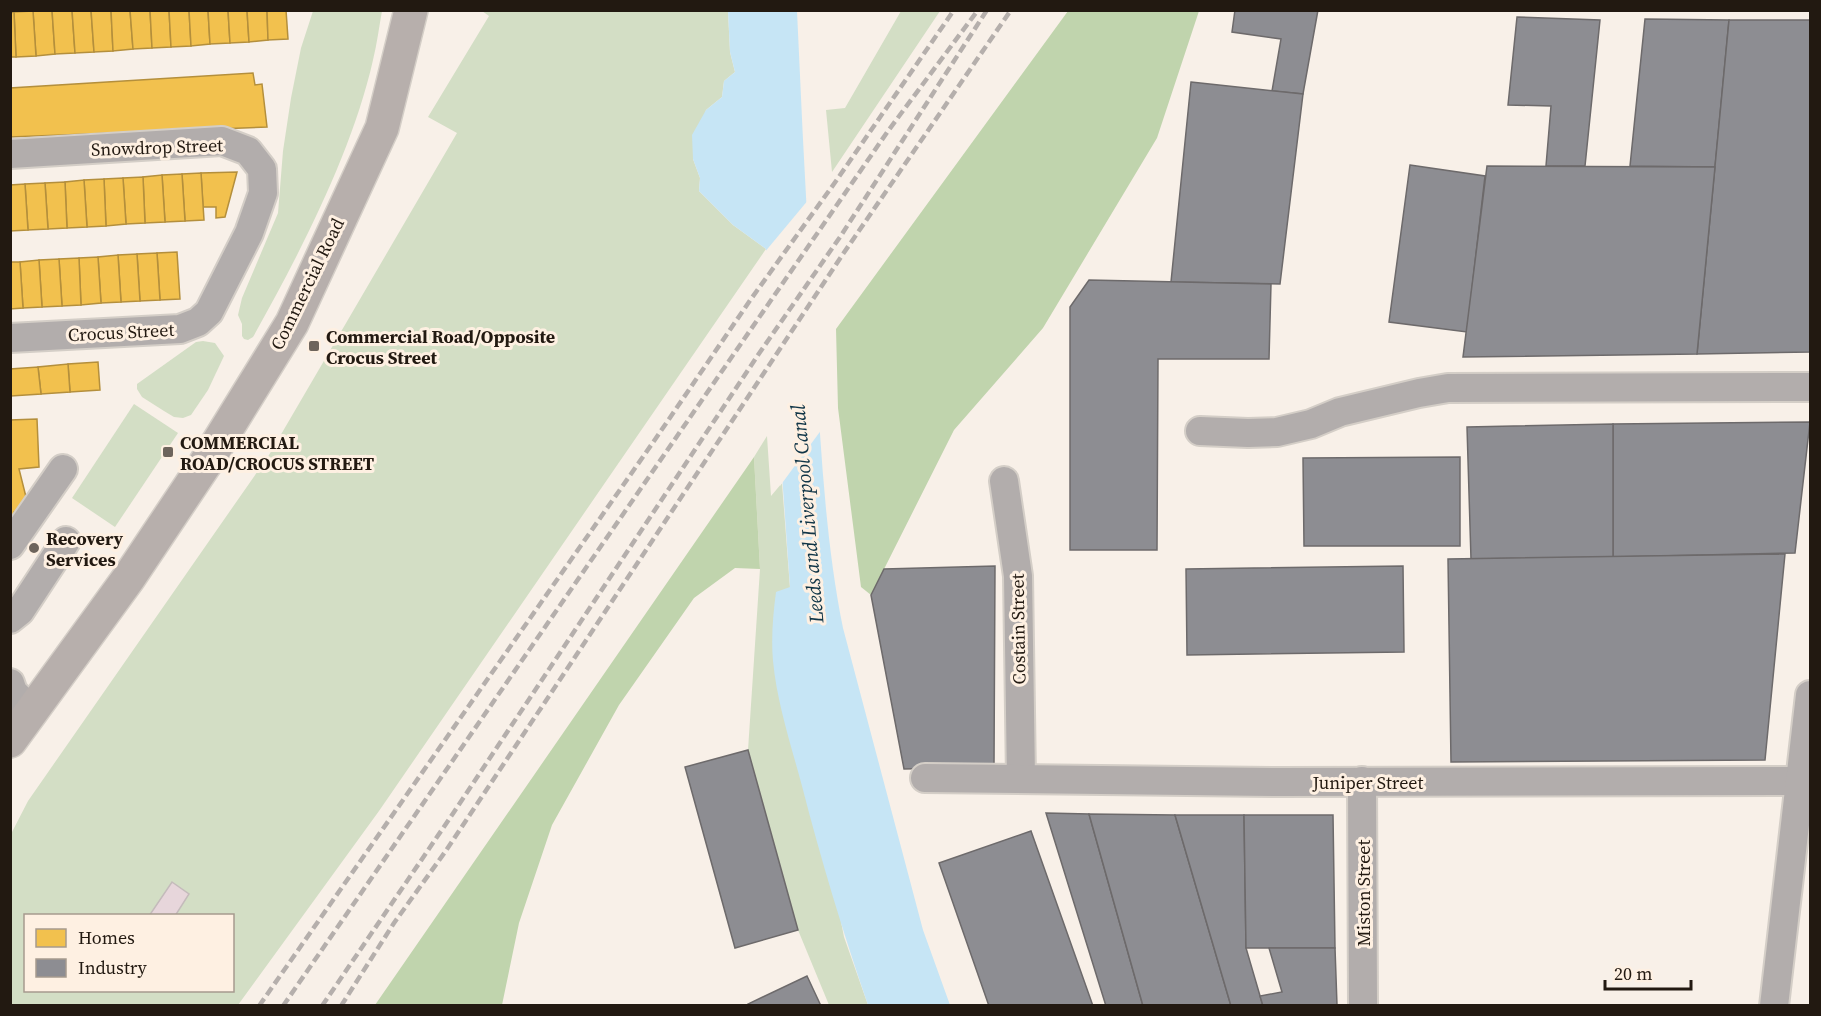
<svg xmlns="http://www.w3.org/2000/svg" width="1821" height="1016" viewBox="0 0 1821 1016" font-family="'Source Serif 4',serif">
  <rect width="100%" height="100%" fill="#f8f0e8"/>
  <g fill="#d3dec5" fill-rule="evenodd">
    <path d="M313,11H382C379,27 377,44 373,60C352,153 300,253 253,337L248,340L244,339L242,336V324L238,315L242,298L278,213L283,151L291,98L301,48Z"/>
    <path d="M482,11H728L730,52L735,72L724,81L722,97L706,110L693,159L700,178L699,191L733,225L766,249L379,811L238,1005L11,1006V834L28,801L269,455L457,133L428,117L489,16ZM26,916H232V990H26Z"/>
    <path d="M901,11H940L832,172L826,110L845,108Z"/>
    <path d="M203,341L215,343L224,356L208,390L191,415L183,418L174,417L164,411L142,397L137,389V384L196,342Z"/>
    <path d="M134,404L178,433L115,527L72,498Z"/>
    <path d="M767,436L771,496L782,483L790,588L777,592L844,937L868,1005H829L798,930L748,750L760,569L754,457Z"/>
  </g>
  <g fill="#c0d4ad">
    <path d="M1068,11H1199L1157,138L1043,328L954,430L871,595L861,587L838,408L836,329Z"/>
    <path d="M754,457L760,569L735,568L694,598L619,705L552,825L519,923L502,1005H375Z"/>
  </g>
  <path fill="#c6e5f5" d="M728,11H797C802,126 808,241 815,356C821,447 825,539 843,628L923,930L950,1005H868C843,933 821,860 802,786C791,745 777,703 773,661C771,639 773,614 776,592L790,587L766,249L733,225L699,191L700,178L693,159L692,135L706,110L722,97L724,81L735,72L730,52Z"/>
  <path fill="#f8f0e8" d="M809,199L822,429L780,486L764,253Z"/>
  <g fill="#f2c14e" stroke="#b48f3c" stroke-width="1.5">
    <path d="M52,10L55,54L36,56L33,11Z"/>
    <path d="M52,10H72L75,53L55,54Z"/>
    <path d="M72,10H91L94,52L75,53Z"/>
    <path d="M91,10H111L113,51L94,52Z"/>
    <path d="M111,10H130L133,49L113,51Z"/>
    <path d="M130,10H150L152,48L133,49Z"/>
    <path d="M150,10H169L171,47L152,48Z"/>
    <path d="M169,10H189L191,46L171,47Z"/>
    <path d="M189,10H208L210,44L191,46Z"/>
    <path d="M208,10H228L230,43L210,44Z"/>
    <path d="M228,10H247L249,42L230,43Z"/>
    <path d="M247,10H267L268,40L249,42Z"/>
    <path d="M267,10H286L288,39L268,40Z"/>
    <path d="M33,11L36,56L16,57L14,12Z"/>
    <path d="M14,12L16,57H10V13Z"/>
    <path d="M253,73L255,85L262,84L267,127L10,137V88Z"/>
    <path d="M237,172L225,217L216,218V207H203L201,173Z"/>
    <path d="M201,173L204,220L185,221L182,174Z"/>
    <path d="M182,174L185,221L165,222L162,175Z"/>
    <path d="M162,175L165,222L145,223L143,177Z"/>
    <path d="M143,177L145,223L126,224L123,178Z"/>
    <path d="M123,178L126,224L106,226L104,179Z"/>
    <path d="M104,179L106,226L87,227L84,180Z"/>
    <path d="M84,180L87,227L67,228L65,182Z"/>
    <path d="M65,182L67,228L48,229L45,183Z"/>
    <path d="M45,183L48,229L28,230L25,184Z"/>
    <path d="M25,184L28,230L10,231V185Z"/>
    <path d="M177,252L180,299L160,300L157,253Z"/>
    <path d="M157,253L160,300L140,301L137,254Z"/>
    <path d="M137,254L140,301L121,302L118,255Z"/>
    <path d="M118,255L121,302L101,303L98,257Z"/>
    <path d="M98,257L101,303L81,305L79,258Z"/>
    <path d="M79,258L81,305L62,306L59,259Z"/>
    <path d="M59,259L62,306L42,307L39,260Z"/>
    <path d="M39,260L42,307L23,308L20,262Z"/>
    <path d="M10,262H20L23,308L10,309Z"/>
    <path d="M98,362L100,390L70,392L68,364Z"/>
    <path d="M68,364L70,392L41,394L38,367Z"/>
    <path d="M38,367L41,394L11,396L10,369Z"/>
    <path d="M37,419L39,467L19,469L29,509L14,512V516L10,517V420Z"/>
  </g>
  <g fill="#8d8d92" stroke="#6d6a6b" stroke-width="1.5">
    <path d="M1235,10H1318L1303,94L1272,91L1281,39L1232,32Z"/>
    <path d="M1517,17L1600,20L1585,166H1546L1551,106L1508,105Z"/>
    <path d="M1645,19L1729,20L1715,167L1630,166Z"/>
    <path d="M1729,20H1810V352L1697,354Z"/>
    <path d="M1191,82L1303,94L1280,284L1171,282Z"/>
    <path d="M1410,165L1485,176L1467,332L1389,322Z"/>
    <path d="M1487,166L1715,167L1697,354L1463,357Z"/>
    <path d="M1089,280L1271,284L1269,359H1158L1157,550H1070V307Z"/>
    <path d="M1810,422L1795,553L1613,557V424Z"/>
    <path d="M1613,424V557L1471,559L1467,427Z"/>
    <path d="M1460,457V546H1304L1303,458Z"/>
    <path d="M1785,554L1765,760L1451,762L1448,559Z"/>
    <path d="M995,566L994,767L904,769L871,595L884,569Z"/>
    <path d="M1403,566L1404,652L1187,655L1186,569Z"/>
    <path d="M748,750L798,930L735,948L685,767Z"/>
    <path d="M1046,813L1089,814L1143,1006H1106Z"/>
    <path d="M1089,814L1175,815L1231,1006H1143Z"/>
    <path d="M1175,815H1244L1246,948L1263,1006H1231Z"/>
    <path d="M1244,815H1333L1335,948H1246Z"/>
    <path d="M1031,831L1093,1006H989L939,863Z"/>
    <path d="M1269,948H1335L1337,1005L1263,1006L1260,996L1282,992Z"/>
    <path d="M807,976L821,1006H749L748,1004Z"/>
  </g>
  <path fill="#e7d6db" stroke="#c4bbbb" stroke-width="1.5" d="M172,882L189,894L175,916H149Z"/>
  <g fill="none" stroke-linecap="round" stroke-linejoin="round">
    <defs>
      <g id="minor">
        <path d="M10,154L222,141L248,151L262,169L263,193L249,233L209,312L198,322L180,329L10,338"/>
        <path d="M1200,431L1248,433L1277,432L1311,424L1340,412L1419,393L1448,388L1810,387"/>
        <path d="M1004,481L1018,576L1021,779"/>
        <path d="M10,545L63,469"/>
        <path d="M10,619L20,611L66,541"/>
        <path d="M10,683L13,692L33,712"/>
        <path d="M925,778L1277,782L1810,781"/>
        <path d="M1362,781L1363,1006"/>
        <path d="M1774,1006L1810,695"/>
      </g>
      <path id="major" d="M10,741L128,579L205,464L292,323L382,128L411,10"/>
    </defs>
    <use href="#minor" stroke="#d4cec7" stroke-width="32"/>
    <use href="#major" stroke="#d4cec7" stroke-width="36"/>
    <use href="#minor" stroke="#b2adac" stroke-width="28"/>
    <use href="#major" stroke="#b7afac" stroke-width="33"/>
    <g stroke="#b5afac" stroke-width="4.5" stroke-dasharray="9 4.5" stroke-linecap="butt">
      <path d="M259,1006L654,441L751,299L836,181L954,10"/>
      <path d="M283,1006L888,131L978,10"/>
      <path d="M322,1006L454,812L758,355L840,237L987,10"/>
      <path d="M341,1006L394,923L445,852L567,669L843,254L1011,10"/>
    </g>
  </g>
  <g fill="#6d645c" stroke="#fef0e2" stroke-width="2">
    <rect x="308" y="340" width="12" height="12" rx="3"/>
    <rect x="162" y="446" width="12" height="12" rx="3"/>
    <circle cx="34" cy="548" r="6"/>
  </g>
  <g text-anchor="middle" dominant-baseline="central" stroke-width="6" stroke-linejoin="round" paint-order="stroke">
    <g font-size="18" fill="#221911" stroke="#fef0e2">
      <text transform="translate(157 147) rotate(-2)">Snowdrop Street</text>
      <text transform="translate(307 284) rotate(-64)">Commercial Road</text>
      <text transform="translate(121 332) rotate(-3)">Crocus Street</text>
      <text transform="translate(1018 629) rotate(-91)">Costain Street</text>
      <text x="1368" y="782">Juniper Street</text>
      <text transform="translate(1363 893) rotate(-90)">Miston Street</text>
    </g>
    <g font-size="18" font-weight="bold" fill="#221911" stroke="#fef0e2" text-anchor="start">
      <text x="326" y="336">Commercial Road/Opposite<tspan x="326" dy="21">Crocus Street</tspan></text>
      <text x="180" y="442">COMMERCIAL<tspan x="180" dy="21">ROAD/CROCUS STREET</tspan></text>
      <text x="46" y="538">Recovery<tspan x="46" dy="21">Services</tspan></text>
    </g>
    <g font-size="20" font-style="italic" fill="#103547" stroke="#fef0e2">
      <text transform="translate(807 514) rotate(-95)">Leeds and Liverpool Canal</text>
    </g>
  </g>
  <rect width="1821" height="1016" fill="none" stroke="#221911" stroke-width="24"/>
  <rect x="24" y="914" width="210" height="78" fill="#fef0e2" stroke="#a69a8e" stroke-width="1.5"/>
  <rect x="36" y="929" width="30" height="18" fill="#f2c14e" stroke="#a69a8e" stroke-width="1.5"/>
  <text x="78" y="944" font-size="18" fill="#221911">Homes</text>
  <rect x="36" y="959" width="30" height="18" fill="#8d8d92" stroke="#a69a8e" stroke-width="1.5"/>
  <text x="78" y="974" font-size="18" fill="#221911">Industry</text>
  <path d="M1605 980v9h86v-9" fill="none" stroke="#221911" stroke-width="3"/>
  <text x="1614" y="980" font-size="18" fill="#221911" stroke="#fef0e2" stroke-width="4.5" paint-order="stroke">20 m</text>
</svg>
